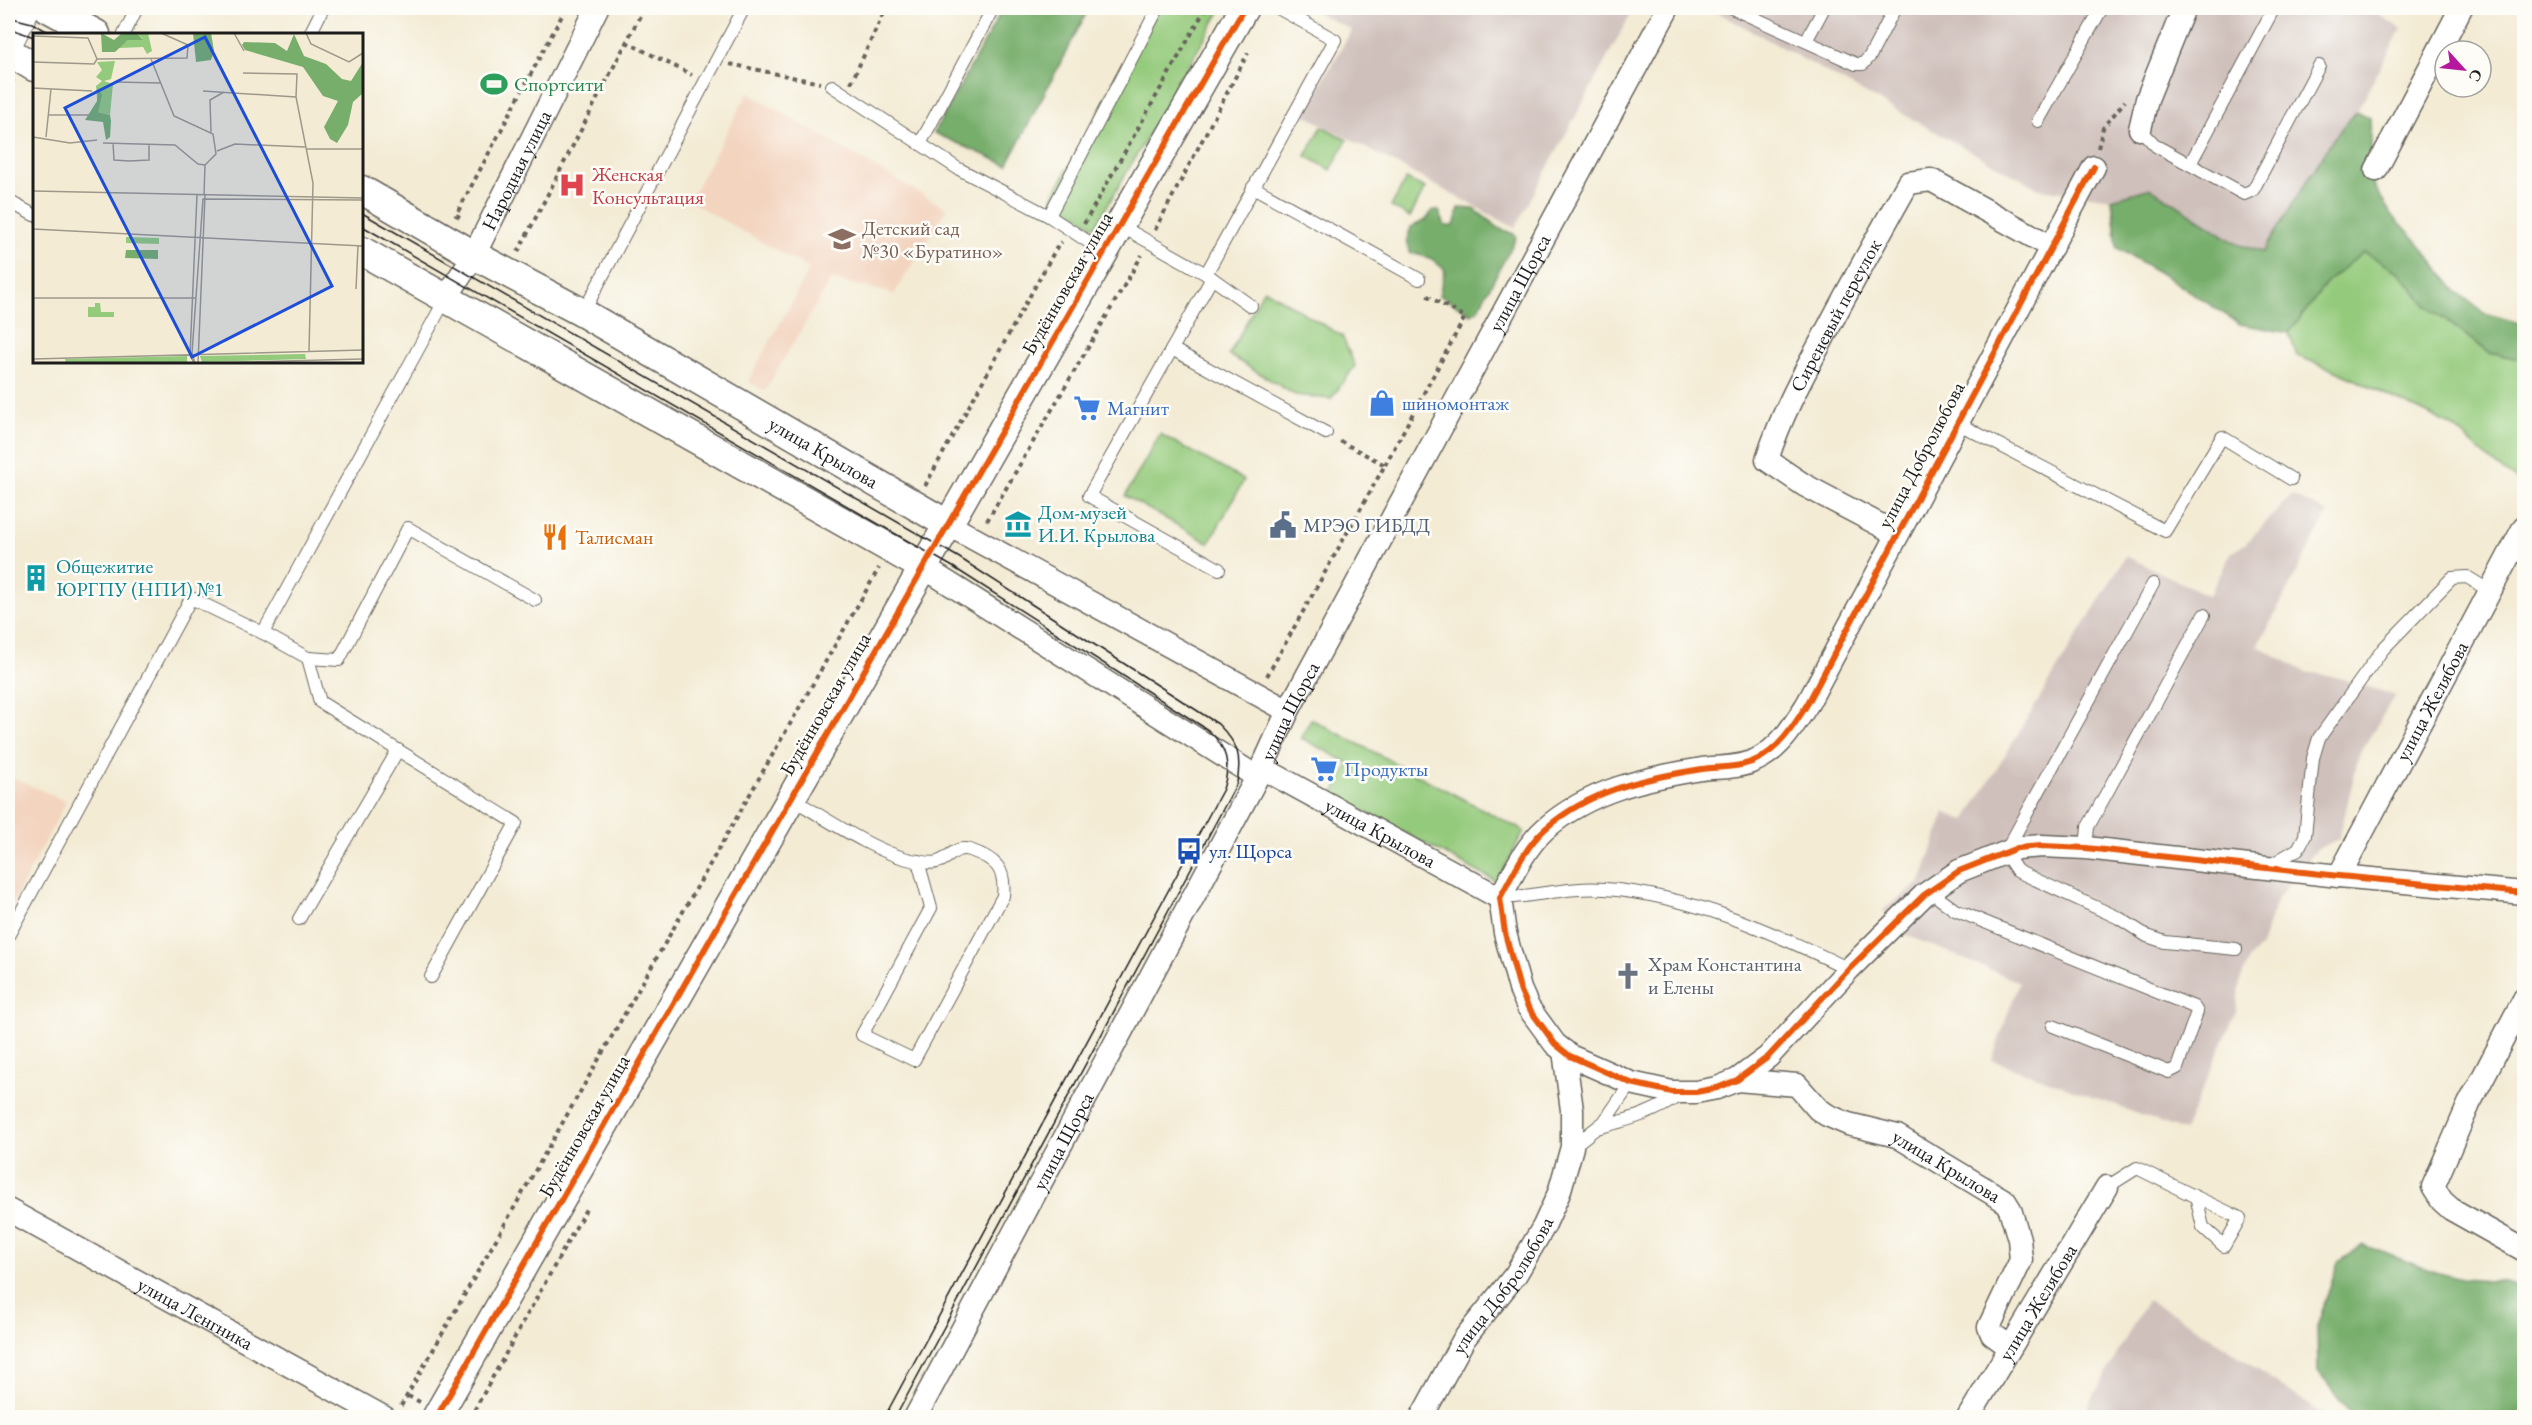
<svg xmlns="http://www.w3.org/2000/svg" width="2532" height="1425" viewBox="0 0 2532 1425" font-family="'EB Garamond',serif">
  <rect width="100%" height="100%" fill="#fdfcf7"/>
  <filter id="ink" filterUnits="userSpaceOnUse"><feTurbulence type="fractalNoise" baseFrequency=".0167" numOctaves="2"/><feDisplacementMap in="SourceGraphic" scale="12" xChannelSelector="R" yChannelSelector="G"/><feConvolveMatrix kernelMatrix="1 2 1 2 8 2 1 2 1" color-interpolation-filters="sRGB"/></filter>
  <filter id="wash" filterUnits="userSpaceOnUse"><feTurbulence type="fractalNoise" baseFrequency=".008" numOctaves="4" result="noise"/><feDisplacementMap in="SourceGraphic" scale="24" xChannelSelector="R" yChannelSelector="G"/><feGaussianBlur stdDeviation="1.35" result="paint"/><feColorMatrix in="noise" values="0 0 0 0 0 0 0 0 0 0 0 0 0 0 0 0 0 1.4 0 .05"/><feComposite in="paint" operator="in"/></filter>
  <g filter="url(#wash)">
    <rect width="100%" height="100%" fill="#f3ebd4"/>
    <g fill="#f3d4bf">
      <path d="M748,93L947,209L894,294L831,279L765,391L748,381L810,269L689,201Z"/>
      <path d="M8,775L66,802L8,912Z"/>
    </g>
    <g fill="#cfc0bb">
      <path d="M1307,8H1634L1515,228L1303,114L1352,30Z"/>
      <path d="M1710,8H2368L2401,29L2357,111L2333,139L2263,252L2237,244L2151,188L2112,199L2039,189Z"/>
      <path d="M2292,495L2328,513L2258,646L2305,672L2332,676L2395,695L2359,755L2339,839L2317,849L2277,899L2261,946L2251,956L2240,981L2236,1012L2184,1131L1992,1060L2019,982L1904,934L1883,910L1921,882L1945,812L1965,821L2126,556L2209,596L2231,553L2246,543Z"/>
      <path d="M2147,1300L2190,1323L2327,1417H2082Z"/>
    </g>
    <g fill="#94ca7c" stroke="#58734c" stroke-width="1.5">
      <path d="M1156,8H1222L1095,227L1052,198Z"/>
      <path d="M1322,126L1347,140L1331,170L1306,156Z"/>
      <path d="M1406,179L1425,188L1410,217L1391,207Z"/>
      <path d="M2364,252L2400,273L2427,306L2489,353L2524,360V485L2493,463L2451,425L2334,370L2297,356L2289,333L2328,281Z"/>
      <path d="M1264,289L1342,336L1355,366L1331,399L1295,395L1229,355Z"/>
      <path d="M1160,434L1244,480L1209,543L1125,496Z"/>
      <path d="M1311,719L1524,831L1497,882L1333,795L1349,763L1301,738Z"/>
    </g>
    <g fill="#77ae6c" stroke="#4a6544" stroke-width="1.5">
      <path d="M1003,8H1089L1007,165L934,133Z"/>
      <path d="M2357,111L2370,118L2373,186L2390,212L2417,241L2456,291L2484,313L2524,324V360L2490,353L2427,306L2400,273L2364,252L2328,281L2289,333L2240,324L2172,280L2117,248L2112,199L2151,188L2237,244L2263,252L2333,139Z"/>
      <path d="M1459,208L1474,209L1499,228L1514,234L1516,238L1477,311L1471,314L1439,295L1445,270L1432,259L1409,252L1407,239L1411,227L1426,220L1433,210L1439,211L1445,226H1454Z"/>
      <path d="M2363,1245L2435,1272L2462,1279L2506,1282L2524,1288V1417H2352L2318,1371L2317,1326L2338,1262Z"/>
    </g>
  </g>
  <g filter="url(#ink)">
    <g fill="none" stroke-linecap="round" stroke-linejoin="round">
      <defs>
        <g id="service">
          <path d="M1732,8L1856,64H1863L1870,56L1895,8"/>
          <path d="M124,34L137,8"/>
          <path d="M310,34L323,8"/>
          <path d="M1806,41L1824,8"/>
          <path d="M832,86L957,168L1049,216L1104,252"/>
          <path d="M2038,121L2102,8"/>
          <path d="M2140,129L2156,146L2244,194L2253,190L2319,66"/>
          <path d="M920,144L993,8"/>
          <path d="M2190,164L2274,8"/>
          <path d="M1253,187L1419,279"/>
          <path d="M8,201L34,215"/>
          <path d="M1049,216L1158,8"/>
          <path d="M1119,225L1206,274L1335,40L1278,8"/>
          <path d="M1206,274L1251,306"/>
          <path d="M1212,278L1089,496L1219,569"/>
          <path d="M583,313L744,8"/>
          <path d="M1172,349L1326,433"/>
          <path d="M1957,423L2165,531L2222,437L2291,479"/>
          <path d="M2153,584L2005,853L2017,871L2119,918L2147,936L2165,942L2236,949"/>
          <path d="M263,633L308,658L320,702L516,823L431,977"/>
          <path d="M308,658L339,660L408,528L535,600"/>
          <path d="M791,798C823,817 882,857 918,861C924,862 932,864 937,862C949,860 954,845 970,850C996,859 1006,869 1003,896L914,1060L862,1035L931,908L918,861"/>
          <path d="M2086,848L2088,827L2204,615"/>
          <path d="M2267,867L2298,849L2305,836L2313,758L2319,738L2383,649L2452,578L2467,577L2490,591"/>
          <path d="M1933,889L1940,899L1955,910L2194,1007L2197,1012L2177,1068L2169,1072L2053,1026"/>
          <path d="M1500,898C1535,897 1570,886 1605,889C1690,895 1773,932 1849,969"/>
          <path d="M299,919L398,750"/>
          <path d="M8,936L191,598L263,633L446,298"/>
          <path d="M1597,1128C1630,1119 1653,1114 1681,1094"/>
          <path d="M1572,1147L1604,1122L1631,1083"/>
          <path d="M2107,1187L2137,1168L2196,1197L2203,1227L2224,1246L2240,1218L2196,1197"/>
        </g>
        <g id="minor">
          <path d="M2140,129L2147,99L2184,8"/>
          <path d="M2094,167L1808,703C1794,725 1780,749 1756,760C1740,768 1719,767 1702,769C1646,778 1589,790 1545,829C1525,847 1513,874 1500,898L1505,933L1520,989L1528,1007L1555,1044L1570,1056L1631,1083L1672,1092H1696L1717,1088L1737,1080L1768,1057L1849,969L1924,895L1959,871L2017,848L2042,846L2086,848L2339,876L2524,893"/>
          <path d="M2376,170L2461,8"/>
          <path id="s1" d="M446,298L474,255L597,8"/>
          <path d="M949,525L1288,711"/>
          <path id="s2" d="M1897,534L1804,485L1767,460C1780,418 1801,379 1822,340C1849,287 1879,235 1908,183L1931,180L2052,247"/>
          <path d="M923,567L1257,777"/>
          <path id="s3" d="M1262,768L1500,898"/>
          <path id="s4" d="M2339,876L2524,527"/>
          <path d="M2524,999L2469,1104L2433,1187L2442,1201L2451,1209L2524,1250"/>
          <path id="s5" d="M1737,1080L1797,1085L1818,1109L1827,1115L1848,1124L1897,1136L2005,1201L2010,1209L2019,1239L2021,1260L1989,1327L1992,1334L2010,1347"/>
          <path id="s6" d="M8,1210L385,1418"/>
          <path id="s7" d="M915,1418L1262,768L1288,711L1668,8"/>
          <path id="s8" d="M1421,1418L1464,1339L1516,1274L1544,1226L1559,1193L1572,1147V1110L1564,1051"/>
          <path id="s9" d="M1968,1418L2107,1187"/>
        </g>
        <g id="tertiary">
          <path d="M48,8L96,34"/>
          <path d="M8,51L34,67"/>
          <path id="s10" d="M362,190L474,255L583,313L949,525"/>
          <path d="M362,251L923,567"/>
          <path d="M436,1418L1244,8"/>
        </g>
        <path id="primary" d="M8,38L23,8"/>
      </defs>
      <use href="#service" stroke="#67645c" stroke-width="14"/>
      <use href="#minor" stroke="#67645c" stroke-width="25"/>
      <use href="#tertiary" stroke="#67645c" stroke-width="31"/>
      <use href="#primary" stroke="#67645c" stroke-width="35"/>
      <g stroke="#67645c" stroke-width="4" stroke-dasharray="4.5 4.5" stroke-linecap="butt">
        <path d="M626,42L692,75"/>
        <path d="M730,64L820,83"/>
        <path d="M851,83L886,8"/>
        <path d="M8,92L13,80"/>
        <path d="M2098,148L2103,128L2125,101"/>
        <path d="M460,217L456,215L566,8"/>
        <path d="M1084,224L1206,8"/>
        <path d="M1155,230L1248,53"/>
        <path d="M518,252L644,8"/>
        <path d="M1385,465L1465,317L1424,294"/>
        <path d="M925,486L1058,245L1062,242"/>
        <path d="M987,521L1142,255"/>
        <path d="M1267,676L1385,465L1338,440"/>
        <path d="M408,1396L420,1402"/>
        <path d="M401,1406L879,568"/>
        <path d="M470,1418L586,1209"/>
      </g>
      <use href="#service" stroke="#fff" stroke-width="12"/>
      <use href="#minor" stroke="#fff" stroke-width="22"/>
      <use href="#tertiary" stroke="#fff" stroke-width="28"/>
      <use href="#primary" stroke="#fff" stroke-width="33"/>
      <g stroke="#1c1c1c" stroke-width="1.5">
        <path d="M8,17L32,23L52,34"/>
        <path d="M8,28L34,37"/>
        <path d="M362,213L958,557L1218,724C1238,744 1242,755 1237,783L895,1418"/>
        <path d="M362,226L953,567L1208,730C1227,747 1231,765 1223,789L884,1418"/>
      </g>
      <defs>
        <g id="cycleway">
          <path d="M2094,167L1808,703C1794,725 1780,749 1756,760C1740,768 1719,767 1702,769C1646,778 1589,790 1545,829C1525,847 1513,874 1500,898L1505,933L1520,989L1528,1007L1555,1044L1570,1056L1631,1083L1672,1092H1696L1717,1088L1737,1080L1768,1057L1849,969L1924,895L1959,871L2017,848L2042,846L2086,848L2339,876L2524,893"/>
          <path d="M436,1418L1244,8"/>
        </g>
      </defs>
      <use href="#cycleway" stroke="#fdfcf7" stroke-width="10"/>
      <use href="#cycleway" stroke="#e8590c" stroke-width="6"/>
    </g>
  </g>
  <defs>
    <symbol id="stadium-bare" viewBox="-9 -9 18 18"><path d="M0-5a6.5 5 0 1 0 0 10a6.5 5 0 1 0 0-10ZM-3.5-1.8h7v3.6h-7Z" fill="#2e9e5b" stroke="#fdfcf7" stroke-width="2.5" paint-order="stroke"/></symbol>
    <symbol id="hospital-bare" viewBox="-9 -9 18 18"><path d="M-5-5h3v3.5h4V-5h3V5h-3V1.5h-4V5h-3Z" fill="#e0444e" stroke="#fdfcf7" stroke-width="2.5" paint-order="stroke"/></symbol>
    <symbol id="school-bare" viewBox="-9 -9 18 18"><path d="M0-5L7-2L0 1L-7-2ZM-4 1L0 2.5L4 1V4Q0 6-4 4Z" fill="#8d6e63" stroke="#fdfcf7" stroke-width="2.5" paint-order="stroke"/></symbol>
    <symbol id="shop-bare" viewBox="-9 -9 18 18"><path d="M-5-2.5h2.3a2.7 3.5 0 0 1 5.4 0H5L5.5 6h-11ZM-1.5-2.5h3a1.5 2.3 0 0 0-3 0Z" fill="#3f7fe0" stroke="#fdfcf7" stroke-width="2.5" paint-order="stroke"/></symbol>
    <symbol id="supermarket-bare" viewBox="-9 -9 18 18"><path d="M-6-5.5h2.5l.6 2H6L4.5 2H-2.5L-4.4-4H-6ZM-1.5 3.2a1.3 1.3 0 1 0 .1 0ZM3 3.2a1.3 1.3 0 1 0 .1 0Z" fill="#3f7fe0" stroke="#fdfcf7" stroke-width="2.5" paint-order="stroke"/></symbol>
    <symbol id="museum-bare" viewBox="-9 -9 18 18"><path d="M0-6L6-3V-2H-6V-3ZM-5-1h2V3h-2ZM-1-1h2V3h-2ZM3-1h2V3H3ZM-6 4H6V6H-6Z" fill="#0f9aa8" stroke="#fdfcf7" stroke-width="2.5" paint-order="stroke"/></symbol>
    <symbol id="civic-bare" viewBox="-9 -9 18 18"><path d="M-.6-6.5H3V-4.5H.6V-3L4-1V1h2V6H-6V1h2V-1L-.6-3ZM-1.2 2.5V6h2.4V2.5Z" fill="#5c6f8a" stroke="#fdfcf7" stroke-width="2.5" paint-order="stroke"/></symbol>
    <symbol id="restaurant-bare" viewBox="-9 -9 18 18"><path d="M-5-6h1v4h1v-4h1v4h1v-4h1v5L-1.5 .5V6h-2V.5L-5-1ZM5-6V6H3V1.5H1.5Q1.5-4 5-6Z" fill="#e8710a" stroke="#fdfcf7" stroke-width="2.5" paint-order="stroke"/></symbol>
    <symbol id="building-bare" viewBox="-9 -9 18 18"><path d="M-4-6H4V6H1V3H-1V6H-4ZM-2.5-4.3h1.7v1.8h-1.7ZM.8-4.3h1.7v1.8H.8ZM-2.5-1h1.7V.8h-1.7ZM.8-1h1.7V.8H.8Z" fill="#0f9aa8" stroke="#fdfcf7" stroke-width="2.5" paint-order="stroke"/></symbol>
    <symbol id="bus-bare" viewBox="-9 -9 18 18"><path d="M-5-6H5V4H4V6H2V4H-2V6H-4V4H-5ZM-3.5-4V0h7V-4ZM-3.5 1.2v1.5H-2V1.2ZM2 1.2v1.5H3.5V1.2Z" fill="#1a4fb4" stroke="#fdfcf7" stroke-width="2.5" paint-order="stroke"/></symbol>
    <symbol id="church-bare" viewBox="-9 -9 18 18"><path d="M-1.2-6h2.4v3.5h3.3v2.4h-3.3V6h-2.4V-.1h-3.3v-2.4h3.3Z" fill="#6b7280" stroke="#fdfcf7" stroke-width="2.5" paint-order="stroke"/></symbol>
  </defs>
  <g fill-rule="evenodd">
    <use href="#stadium-bare" x="475" y="65" width="38" height="38"/>
    <use href="#hospital-bare" x="553" y="166" width="38" height="38"/>
    <use href="#school-bare" x="823" y="220" width="38" height="38"/>
    <use href="#shop-bare" x="1363" y="384" width="38" height="38"/>
    <use href="#supermarket-bare" x="1068" y="389" width="38" height="38"/>
    <use href="#museum-bare" x="999" y="505" width="38" height="38"/>
    <use href="#civic-bare" x="1264" y="506" width="38" height="38"/>
    <use href="#restaurant-bare" x="536" y="518" width="38" height="38"/>
    <use href="#building-bare" x="17" y="559" width="38" height="38"/>
    <use href="#supermarket-bare" x="1305" y="750" width="38" height="38"/>
    <use href="#bus-bare" x="1170" y="832" width="38" height="38"/>
    <use href="#church-bare" x="1609" y="957" width="38" height="38"/>
  </g>
  <g text-anchor="middle" dominant-baseline="central" stroke-width="5" stroke-linejoin="round" paint-order="stroke">
    <g font-size="20" fill="#27864d" stroke="#fdfcf7" text-anchor="start">
      <text x="514" y="84">Спортсити</text>
    </g>
    <g font-size="20" fill="#1c1c1c" stroke="#fdfcf7">
      <text stroke="none"><textPath href="#s1" startOffset="146">Народная улица</textPath></text>
      <text transform="translate(1067 283) rotate(-60)">Будённовская улица</text>
      <text stroke="none"><textPath href="#s7" startOffset="1286">улица Щорса</textPath></text>
      <text stroke="none"><textPath href="#s2" startOffset="310">Сиреневый переулок</textPath></text>
      <text stroke="none"><textPath href="#s10" startOffset="531">улица Крылова</textPath></text>
      <text transform="translate(1921 455) rotate(-62)">улица Добролюбова</text>
      <text stroke="none"><textPath href="#s4" startOffset="198">улица Желябова</textPath></text>
      <text transform="translate(825 704) rotate(-60)">Будённовская улица</text>
      <text stroke="none"><textPath href="#s7" startOffset="800">улица Щорса</textPath></text>
      <text stroke="none"><textPath href="#s3" startOffset="135">улица Крылова</textPath></text>
      <text transform="translate(584 1126) rotate(-60)">Будённовская улица</text>
      <text stroke="none"><textPath href="#s7" startOffset="314">улица Щорса</textPath></text>
      <text stroke="none"><textPath href="#s5" startOffset="234">улица Крылова</textPath></text>
      <text stroke="none"><textPath href="#s8" startOffset="156">улица Добролюбова</textPath></text>
      <text stroke="none"><textPath href="#s9" startOffset="135">улица Желябова</textPath></text>
      <text stroke="none"><textPath href="#s6" startOffset="214">улица Ленгника</textPath></text>
    </g>
    <g font-size="20" fill="#be3a42" stroke="#fdfcf7" text-anchor="start">
      <text x="592" y="174">Женская<tspan x="592" dy="23">Консультация</tspan></text>
    </g>
    <g font-size="20" fill="#785e54" stroke="#fdfcf7" text-anchor="start">
      <text x="862" y="228">Детский сад<tspan x="862" dy="23">№30 «Буратино»</tspan></text>
    </g>
    <g font-size="20" fill="#366cbe" stroke="#fdfcf7" text-anchor="start">
      <text x="1402" y="403">шиномонтаж</text>
      <text x="1107" y="408">Магнит</text>
      <text x="1344" y="769">Продукты</text>
    </g>
    <g font-size="20" fill="#0d838f" stroke="#fdfcf7" text-anchor="start">
      <text x="1038" y="512">Дом-музей<tspan x="1038" dy="23">И.И. Крылова</tspan></text>
      <text x="56" y="566">Общежитие<tspan x="56" dy="23">ЮРГПУ (НПИ) №1</tspan></text>
    </g>
    <g font-size="20" fill="#4e5e75" stroke="#fdfcf7" text-anchor="start">
      <text x="1303" y="525">МРЭО ГИБДД</text>
    </g>
    <g font-size="20" fill="#c56008" stroke="#fdfcf7" text-anchor="start">
      <text x="575" y="537">Талисман</text>
    </g>
    <g font-size="20" fill="#164399" stroke="#fdfcf7" text-anchor="start">
      <text x="1209" y="851">ул. Щорса</text>
    </g>
    <g font-size="20" fill="#5b616d" stroke="#fdfcf7" text-anchor="start">
      <text x="1648" y="964">Храм Константина<tspan x="1648" dy="23">и Елены</tspan></text>
    </g>
  </g>
  <g transform="translate(33 33)">
    <rect width="330" height="330" fill="#f3ebd4"/>
    <path d="M104,0H115L119,18L114,21L110,14L85,15L95,7L110,6ZM82,28L78,46L71,48L80,51L77,82L65,79L63,53L69,48L63,44L69,37L64,29ZM93,204L126,205V211L93,210ZM62,270H67L68,279H81V284H55V274H62ZM272,321L273,326L169,329L167,323ZM154,323V329L33,330L32,326Z" fill="#94ca7c"/>
    <path d="M68,0L81,7L89,0H104L110,7H95L82,19H69ZM160,0H178L181,18L178,27L163,29ZM261,1L271,23L293,31L309,46L318,48L330,29V60L320,69L315,92L304,110L297,106L291,94L305,68L290,63L270,34L212,17L209,12L211,9L242,10L254,18ZM65,54L69,62L65,79L77,82L78,88L77,104L73,107L70,89L52,87L64,68ZM93,217H125V226L92,225Z" fill="#77ae6c"/>
    <path fill="none" stroke="#9d988a" stroke-width="1.5" d="M201,0L211,18M273,0L278,11L316,29L330,20M0,3L55,5L64,26M64,26L154,25L155,12L128,0M0,29L61,31L64,26M210,40L264,41L263,64L280,150L276,318M82,49L128,50M0,55L59,58M170,58L263,64M16,82H56M178,99L177,67L191,59M0,104L37,110L64,107M13,104L18,56M70,110L142,112L165,131L172,132L183,121L180,101L141,83L118,26M80,110L81,127L96,128L116,127V111M273,116H330M184,118L202,111L272,114M0,158L330,165M171,162L172,132M0,196L330,213M323,256L325,213M0,265H163M0,326L330,317M161,330L157,322L164,162M162,330L159,320L170,166L330,167M165,330L172,162M169,330L330,326"/>
    <path fill="#1d4ed8" fill-opacity="0.15" stroke="#1d4ed8" stroke-width="3" d="M172,4L299,253L159,324L32,75Z"/>
    <rect width="330" height="330" fill="none" stroke="#1c1c1c" stroke-width="3"/>
  </g>
  <rect width="2532" height="1425" fill="none" stroke="#fdfcf7" stroke-width="30"/>
  <g transform="translate(2463 69) rotate(117)"><circle r="28" fill="#fdfcf7" stroke="#a3a29f" stroke-width="1.5"/>
  <path d="M0-4.5L10 22L0 15L-10 22Z" fill="#b5179e"/>
  <text y="-9" font-size="16" font-weight="bold" text-anchor="middle" fill="#1c1c1c">С</text>
  </g>
</svg>
